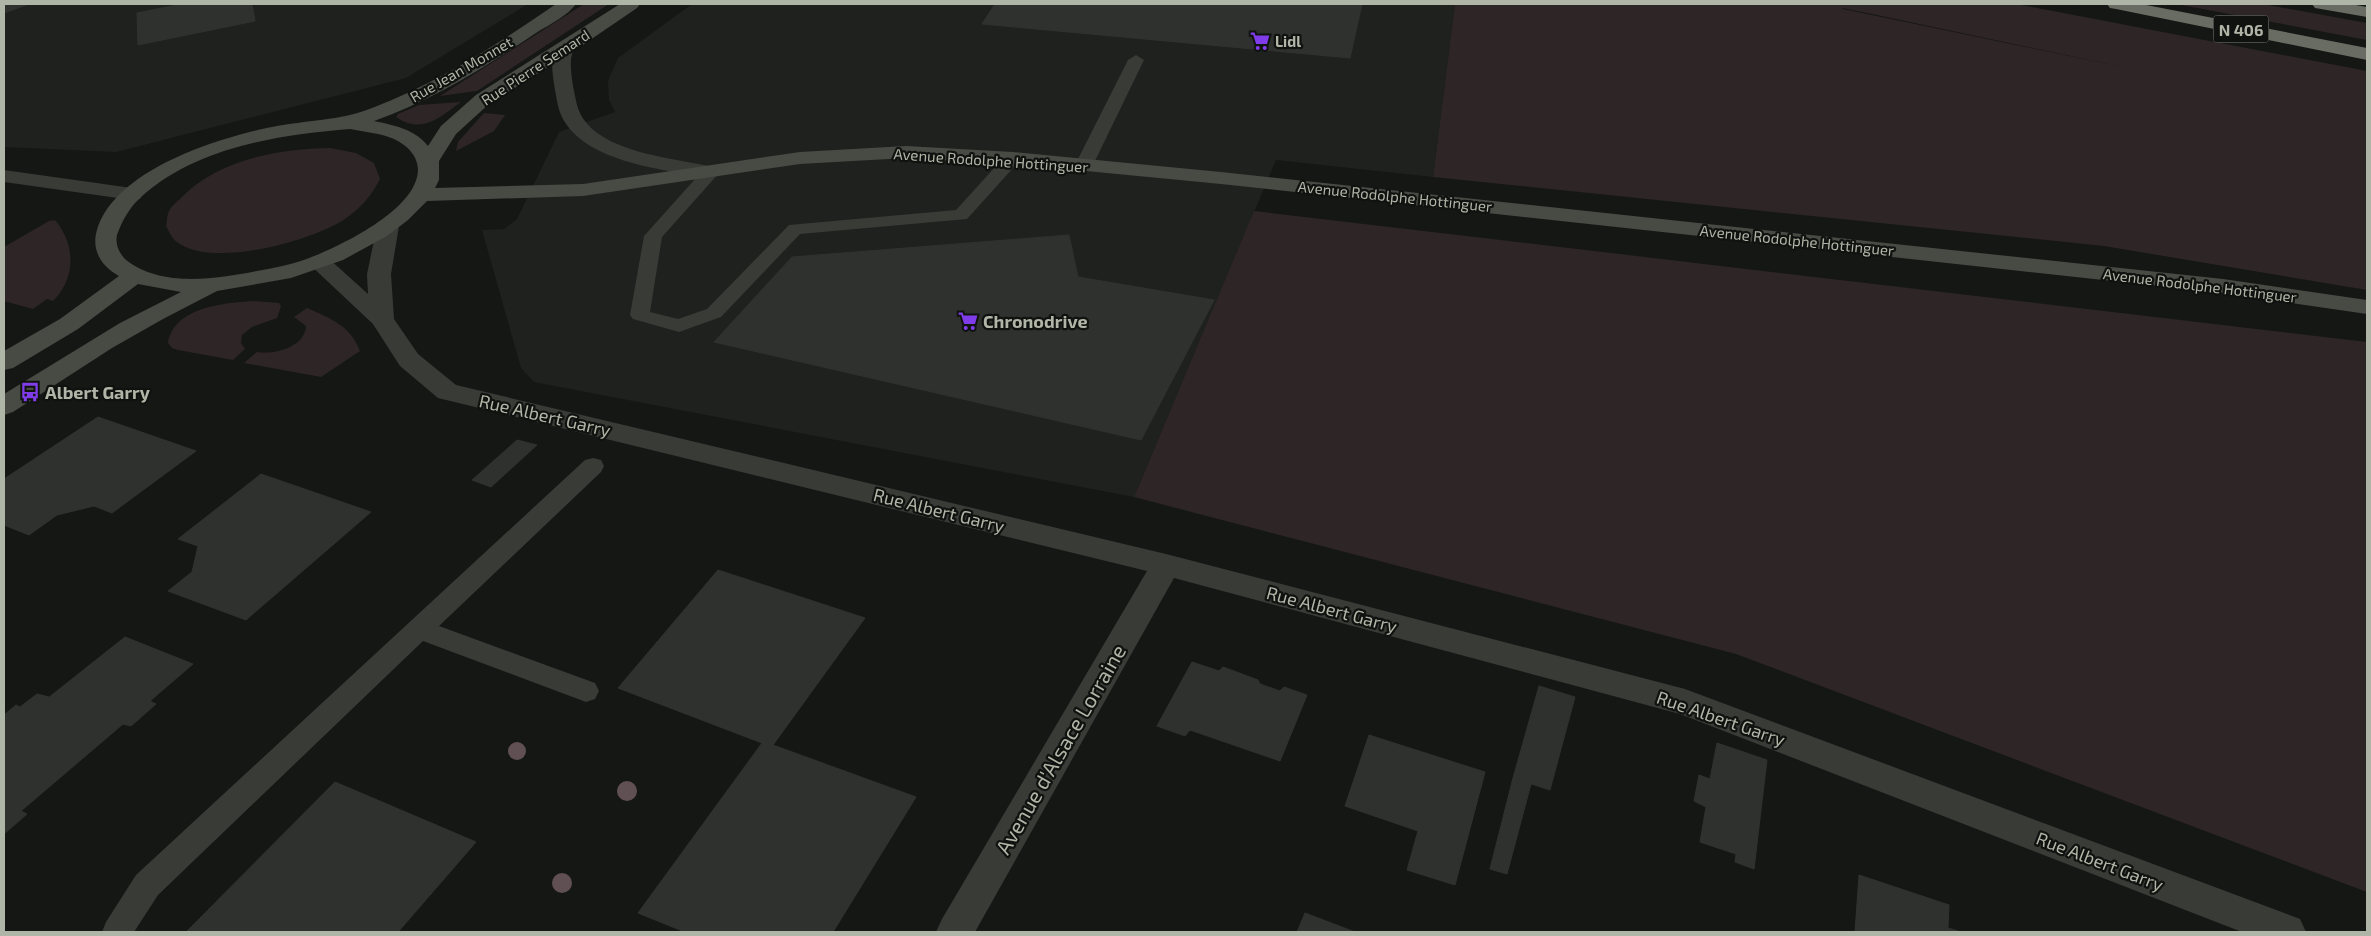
<svg xmlns="http://www.w3.org/2000/svg" width="2371" height="936" viewBox="0 0 2371 936" font-family="'Exo 2',sans-serif">
  <rect width="100%" height="100%" fill="#151715"/>
  <g fill="#1f211e">
    <path d="M4,4H528L406,78L116,152L4,147Z"/>
    <path d="M692,4H1455L1433,177L1276,160L1134,497L534,382L521,368L482,230L504,229L517,219L559,132L615,112L609,100L608,81L618,58Z"/>
  </g>
  <g fill="#2e2527" fill-rule="evenodd">
    <path d="M584,4H609L477,91L440,96Z"/>
    <path d="M1455,4H2016L2367,71V290L2104,246L1433,177ZM1842,8L1872,14L2132,69L1843,9Z"/>
    <path d="M2176,4H2262L2367,23V40Z"/>
    <path d="M461,102C440,117 422,135 396,117L398,114L419,105Z"/>
    <path d="M484,113L505,115L494,131L456,151L458,142Z"/>
    <path d="M330,148L356,153L374,163L380,179C371,196 361,208 345,219C312,241 211,269 177,242C172,239 169,231 166,226C167,222 167,215 169,211C171,206 178,201 182,197C219,159 279,149 330,148Z"/>
    <path d="M1254,211L2367,342V892L1736,654L1134,497Z"/>
    <path d="M55,220C76,245 76,278 53,301L47,299L33,309L4,301V247L49,221Z"/>
    <path d="M253,301L279,303L281,306L277,318L252,327L242,335L241,343L245,349L233,360L178,350L172,348L168,343C174,307 224,303 253,301Z"/>
    <path d="M307,308C330,318 351,326 360,351L321,377L244,363L257,352C275,355 305,347 306,326L294,317Z"/>
  </g>
  <g fill="#2e312d" stroke="#30322f">
    <path d="M4,4H29L4,13Z"/>
    <path d="M182,4H252L255,21L138,45L137,13Z"/>
    <path d="M995,4H1362L1350,58L982,24Z"/>
    <path d="M1069,235L1078,277L1214,300L1141,440L714,342L792,257Z"/>
    <path d="M98,417L196,451L112,513L94,506L57,515L29,535L4,525V479Z"/>
    <path d="M517,440L537,445L491,487L472,480Z"/>
    <path d="M261,474L371,512L246,620L168,591L192,572L198,546L178,539Z"/>
    <path d="M718,570L865,618L773,745L916,797L833,932H685L638,913L762,743L618,688Z"/>
    <path d="M125,637L193,664L150,701L156,704L131,726L123,724L21,811L27,814L4,834V733Z"/>
    <path d="M1192,662L1219,671L1190,730L1185,736L1157,726Z"/>
    <path d="M1223,667L1258,680L1260,684L1280,691L1284,687L1307,695L1280,761L1190,730L1219,671Z"/>
    <path d="M1539,686L1575,697L1550,790L1513,778Z"/>
    <path d="M37,694L49,697L4,733V715L16,705L20,707Z"/>
    <path d="M1369,735L1485,772L1455,885L1407,870L1418,831L1345,806Z"/>
    <path d="M1717,743L1767,760L1754,869L1735,862L1736,854L1700,842L1706,807L1694,801L1699,775L1710,779Z"/>
    <path d="M1513,778L1531,784L1507,874L1490,869Z"/>
    <path d="M335,782L476,842L398,932H186Z"/>
    <path d="M1859,875L1949,905L1948,928L1961,932H1855Z"/>
    <path d="M1305,913L1355,932H1297Z"/>
  </g>
  <g fill="none" stroke-linecap="round" stroke-linejoin="round">
    <g fill="#383b36" fill-rule="evenodd">
      <path d="M1136,55L1144,60L1093,165L1090,169H1078L1075,165L1128,60Z"/>
      <path d="M1013,153L1019,154L1022,158L967,219L800,234L721,317L679,332L633,319L630,315L644,236L705,168H717L720,172L662,237L650,312L678,319L707,309L789,225L956,210L1007,154Z"/>
      <path d="M593,458L601,460L604,466L601,472L439,626L595,683L599,691L595,699L586,702L423,641L158,895L134,932H102L106,922L136,875L585,460Z"/>
    </g>
    <g fill="#383b36" fill-rule="evenodd">
      <path d="M564,43L571,45C574,50 572,54 571,59C570,74 574,91 577,105C590,154 678,158 718,168L722,172L718,176L711,178C666,170 587,163 563,119C558,110 557,100 555,90C553,75 549,58 557,45Z"/>
      <path d="M4,170L132,188L140,189L143,194L140,199L132,200L4,182Z"/>
      <path d="M388,219L396,221L399,226L391,274L394,319L418,354L456,385L1166,554L1685,689L2287,914L2300,919L2306,932H2242L1680,714L1174,578L975,932H936L942,919L1147,571L438,398L400,366L373,324L307,262L311,257L319,255L327,257L368,294L367,274L377,226L380,221Z"/>
    </g>
    <path fill="#484b44" fill-rule="evenodd" d="M556,4H576C568,15 551,24 539,31C487,66 433,100 374,121C393,125 415,129 428,146L441,126L476,95L620,4H640L637,8L571,53L490,103L456,134L439,161V180L435,188L583,184L800,152L906,146L1013,152L1221,172L2223,279L2367,300V314L2223,293L1221,184L1013,164L906,158L800,164L583,196L427,201L408,220L387,236L343,260L291,278L217,291L163,319L112,348L13,412L4,415V394L120,323L181,292L138,284L78,329L13,368L4,370V351L60,319L119,276C101,266 91,250 97,230C115,170 217,138 272,127C306,120 340,121 372,108C438,83 498,44 556,4ZM350,129C365,132 380,133 394,139C407,145 418,156 418,170C417,209 344,244 312,257C294,264 275,268 257,271C215,279 160,288 125,259C119,253 115,244 117,235C122,221 129,208 141,197C197,147 278,135 350,129Z"/>
    <g fill="#686c62" fill-rule="evenodd">
      <path d="M2107,4H2141L2367,48V60L2116,9L2110,8Z"/>
      <path d="M2312,4H2350L2367,7V17L2321,9L2315,8Z"/>
    </g>
  </g>
  <g fill="#615053">
    <circle cx="517" cy="751" r="9"/>
    <circle cx="627" cy="791" r="10"/>
    <circle cx="562" cy="883" r="10"/>
  </g>
  <defs>
    <symbol id="supermarket-bare" viewBox="-9 -9 18 18"><path d="M-6-5.5h2.5l.6 2H6L4.5 2H-2.5L-4.4-4H-6ZM-1.5 3.2a1.3 1.3 0 1 0 .1 0ZM3 3.2a1.3 1.3 0 1 0 .1 0Z" fill="#7f3ce8" stroke="#101210" stroke-width="2.5" paint-order="stroke"/></symbol>
    <symbol id="bus-bare" viewBox="-9 -9 18 18"><path d="M-5-6H5V4H4V6H2V4H-2V6H-4V4H-5ZM-3.5-4V0h7V-4ZM-3.5 1.2v1.5H-2V1.2ZM2 1.2v1.5H3.5V1.2Z" fill="#7f3ce8" stroke="#101210" stroke-width="2.5" paint-order="stroke"/></symbol>
  </defs>
  <g fill-rule="evenodd">
    <use href="#supermarket-bare" x="1246" y="27" width="28" height="28"/>
    <use href="#supermarket-bare" x="954" y="307" width="28" height="28"/>
    <use href="#bus-bare" x="16" y="378" width="28" height="28"/>
  </g>
  <g text-anchor="middle" dominant-baseline="central" stroke-width="4.5" stroke-linejoin="round" paint-order="stroke">
    <g font-size="15" font-weight="bold" fill="#b0b6a7" stroke="#101210" text-anchor="start">
      <text x="1275" y="41">Lidl</text>
    </g>
    <g font-size="15" fill="#b0b6a7" stroke="#101210">
      <text transform="translate(535 67) rotate(-33)">Rue Pierre Semard</text>
      <text transform="translate(461 69) rotate(-30)">Rue Jean Monnet</text>
      <text transform="translate(991 160) rotate(4)">Avenue Rodolphe Hottinguer</text>
      <text transform="translate(1395 196) rotate(6)">Avenue Rodolphe Hottinguer</text>
      <text transform="translate(1797 240) rotate(6)">Avenue Rodolphe Hottinguer</text>
      <text transform="translate(2200 285) rotate(7)">Avenue Rodolphe Hottinguer</text>
    </g>
    <rect fill="#101210" stroke="#80857a" stroke-width="1" x="2213.5" y="15.5" width="55" height="27" rx="4"/>
    <g font-size="16" font-weight="bold" fill="#b0b6a7">
      <text x="2241" y="29">N 406</text>
    </g>
    <g font-size="18" font-weight="bold" fill="#b0b6a7" stroke="#101210" text-anchor="start">
      <text x="983" y="321">Chronodrive</text>
      <text x="45" y="392">Albert Garry</text>
    </g>
    <g font-size="18" fill="#b0b6a7" stroke="#101210">
      <text transform="translate(545 415) rotate(13)">Rue Albert Garry</text>
      <text transform="translate(939 510) rotate(14)">Rue Albert Garry</text>
      <text transform="translate(1332 609) rotate(15)">Rue Albert Garry</text>
      <text transform="translate(1721 718) rotate(19)">Rue Albert Garry</text>
      <text transform="translate(2100 861) rotate(21)">Rue Albert Garry</text>
    </g>
    <g font-size="21" fill="#b0b6a7" stroke="#101210">
      <text transform="translate(1060 749) rotate(-60)">Avenue d'Alsace Lorraine</text>
    </g>
  </g>
  <rect width="2371" height="936" fill="none" stroke="#b0b6a7" stroke-width="10"/>
</svg>
